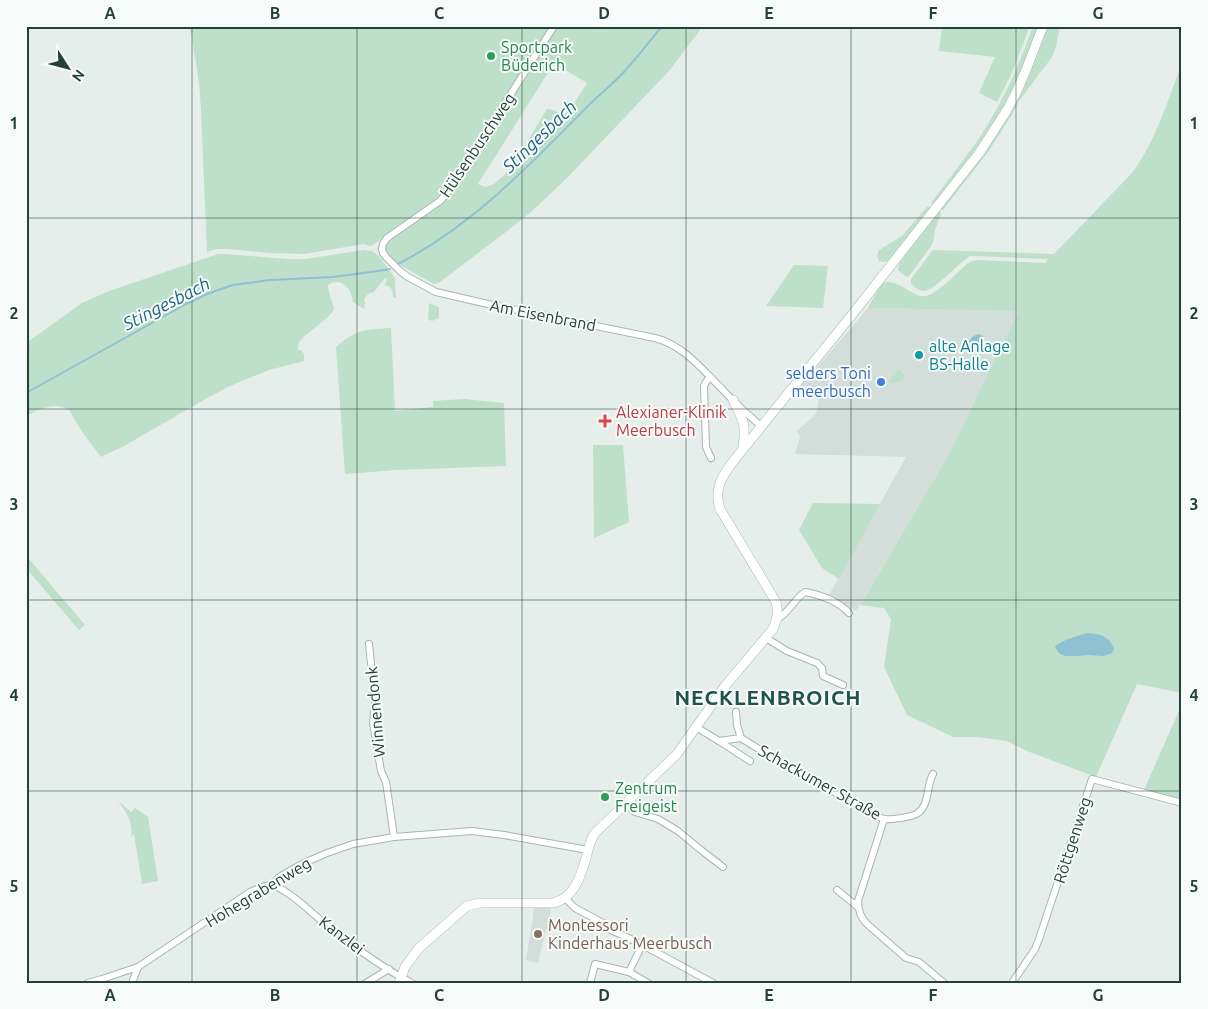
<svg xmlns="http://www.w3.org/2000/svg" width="1208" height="1009" viewBox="0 0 1208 1009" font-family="Ubuntu,sans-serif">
  <rect width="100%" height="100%" fill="#e5eeeb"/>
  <g fill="#d3deda">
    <path d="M868,308L1019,311L984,381L953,447L856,611L829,595L906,457L795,454L800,437L797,431L814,416L817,411L820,388L801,386Z"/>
    <path d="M534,906H551L550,929H546L538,963L526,960L533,917Z"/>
  </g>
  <g fill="#bedfca" fill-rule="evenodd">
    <path d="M190,26H703L669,71L567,178L531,212L511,228L440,282L434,284L400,265L377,248L391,236L430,210L453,182L438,199L371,246L363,244L305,254L269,253L227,249H217L207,252L201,110L199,82ZM554,63L587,83L575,102L563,116L554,110L547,109L509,171L494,184L485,187L478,184Z"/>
    <path d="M942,26H1030L1011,75L997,102L979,93L995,57L939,51Z"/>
    <path d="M1033,26H1038C1028,54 1017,82 1003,107C983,142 958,173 933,205L931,203C945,184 959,166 973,147C999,110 1018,69 1033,26Z"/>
    <path d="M1048,26H1060L1056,47L1052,57L1019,101L1010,118L988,152L943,210L940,209C964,179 987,150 1007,118C1025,89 1036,58 1048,26Z"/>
    <path d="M1182,64V693L1137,684L1096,777L1027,751L1007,741L977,737H953L907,715L884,667L891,619L884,608L860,605L953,447L984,381L1019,311L868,308C871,303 879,287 882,284C894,275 914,299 926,296C937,294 958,272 967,264L972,261L979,260L1046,263L1048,259L970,256C959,263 935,290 924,291C918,291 915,287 911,283V279L933,250L1054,254L1131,174C1155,144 1168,99 1182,64Z"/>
    <path d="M927,207H931L888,261L884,262L879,261L877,256L879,250L902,236Z"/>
    <path d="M940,210L941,214L935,230L934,239L931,246L910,275L908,277L905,276L898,270L900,262Z"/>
    <path d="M364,250L372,251L379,256L395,278L396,298L393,297C392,290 393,287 385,285L387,279L385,278L374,292L368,294L364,299L365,303L364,309L353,302C352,289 341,276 328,285C328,293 333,301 334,310L327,318L306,335L299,342L298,350H301L304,354V361L269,370L230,386L209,397L124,446L101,457L83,433L69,410C54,401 40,409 26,416V343L82,303L109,291L218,254H227L286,259H305Z"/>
    <path d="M794,265L828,266L823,308L766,306Z"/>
    <path d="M429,303L439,307V318L432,321L428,319Z"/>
    <path d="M391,328L395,411L433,407V401L464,399L504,403L506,466L397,470L345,474L336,347C355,330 366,329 391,328Z"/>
    <path d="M899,369L904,375C903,383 895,383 888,383Z"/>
    <path d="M593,445H623L629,522L594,538Z"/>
    <path d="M813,503L880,504L839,579L822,568L799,530Z"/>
    <path d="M29,559L85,625L79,630L26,568V561Z"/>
    <path d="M1182,704V800L1144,790Z"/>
    <path d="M118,801L131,812L135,808L148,817L158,881L142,884L134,834L131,837C134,822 126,812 118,801Z"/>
  </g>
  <g fill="#8ec1d2">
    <path d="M979,334L984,337C981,343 976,345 970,345L969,342C971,337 974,335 979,334Z"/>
    <path d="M1088,633C1099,634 1110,636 1114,649L1112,653L1104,656L1087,655L1077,656H1066L1060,654L1055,647C1059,641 1080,635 1088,633Z"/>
  </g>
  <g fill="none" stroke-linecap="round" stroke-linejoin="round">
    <g stroke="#8ec1d2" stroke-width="2">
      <path d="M396,265C469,228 527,168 584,110C596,97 611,86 623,73C637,58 649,42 662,26"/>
      <path d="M26,393L186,304L207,294L233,285L270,280L333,277L385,270L390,269"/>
    </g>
    <defs>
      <g id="minor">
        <path d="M554,26L451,188L440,201L387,238L383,244L382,249L383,253L387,258L400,271L408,277L436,292L488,304L655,338C683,345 702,369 722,389C734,402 747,414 761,426"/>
        <path d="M710,377L706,382L704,386L706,447L711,458"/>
        <path d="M777,619C789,613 794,599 805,592C821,595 837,600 849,613"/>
        <path d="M766,638L787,651L817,663L822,668L823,676L843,685"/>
        <path d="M369,644L375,703L373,723L381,771L386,782L394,837"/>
        <path d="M736,712L737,725L741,738C776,760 813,781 851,801C858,805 877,818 885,819C891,820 913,817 918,813C930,804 926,786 933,774"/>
        <path d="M696,727L719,741L741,738"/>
        <path d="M719,741L750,761"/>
        <path d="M625,804L635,812L658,819L678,831L701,850L723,867"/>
        <path d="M884,819L858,901C858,910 861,918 867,924L906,958L919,962L944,983"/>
        <path d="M273,885C294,894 311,913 329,927C353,946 384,969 412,983"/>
        <path d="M837,890L858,907"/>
        <path d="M565,898L575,908L607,925L611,930L635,941L713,983"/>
        <path d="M629,972L642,945"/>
        <path d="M88,983L102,979L138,967L250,892L265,886L273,885L278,878L286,873L304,863L327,853L353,844L394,837L472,831L504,835L588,850"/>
        <path d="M132,983L138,967"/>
        <path d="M366,983L389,969"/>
        <path d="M590,983L595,964L629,972L648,983"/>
        <path d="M1012,983L1035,949L1039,939L1092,779L1182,803"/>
      </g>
      <g id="secondary">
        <path d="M733,400C744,422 746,423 743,447"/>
        <path d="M399,983L405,967L419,948L467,906L480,903H553C580,897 584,862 591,840L595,833L677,754L725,686L773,629C777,620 779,612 776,602L720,509C713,488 723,475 735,459L851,316L980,152L1007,110L1017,91L1026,70L1043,26"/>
      </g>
    </defs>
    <use href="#minor" stroke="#a7b6b3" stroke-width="8"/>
    <use href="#secondary" stroke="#a3bab4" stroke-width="10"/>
    <use href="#minor" stroke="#fff" stroke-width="6"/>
    <use href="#secondary" stroke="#fff" stroke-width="9"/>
  </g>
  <path fill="none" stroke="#24403b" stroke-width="1" stroke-opacity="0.55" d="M192,26V983M357,26V983M522,26V983M686,26V983M851,26V983M1016,26V983M26,218H1182M26,409H1182M26,600H1182M26,791H1182"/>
  <g fill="#2e9e5b" stroke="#f6faf8" stroke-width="2">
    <circle cx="491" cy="56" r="5"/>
    <circle cx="605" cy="797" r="5"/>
  </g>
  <circle fill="#0f9aa8" stroke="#f6faf8" stroke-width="2" cx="919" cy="355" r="5"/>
  <circle fill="#3f7fe0" stroke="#f6faf8" stroke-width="2" cx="881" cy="382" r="5"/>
  <path fill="#e0444e" stroke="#f6faf8" stroke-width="2" d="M602.5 413.5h5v5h5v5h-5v5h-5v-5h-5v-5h5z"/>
  <circle fill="#8d6e63" stroke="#f6faf8" stroke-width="2" cx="538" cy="934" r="5"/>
  <g text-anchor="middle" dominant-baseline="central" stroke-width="4" stroke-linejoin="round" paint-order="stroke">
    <g font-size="16" fill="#27864d" stroke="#f6faf8" text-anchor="start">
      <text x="501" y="47">Sportpark<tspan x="501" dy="18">Büderich</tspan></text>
      <text x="615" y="788">Zentrum<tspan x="615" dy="18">Freigeist</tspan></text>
    </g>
    <g font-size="16" fill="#24403b" stroke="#f6faf8">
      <text transform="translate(477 145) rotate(-56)">Hülsenbuschweg</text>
      <text transform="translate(543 315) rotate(11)">Am Eisenbrand</text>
      <text transform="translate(375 712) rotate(-95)">Winnendonk</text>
      <text transform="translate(820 782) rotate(29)">Schackumer Straße</text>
      <text transform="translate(1072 840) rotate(-72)">Röttgenweg</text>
      <text transform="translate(258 892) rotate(-31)">Hohegrabenweg</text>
      <text transform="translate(342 935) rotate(37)">Kanzlei</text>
    </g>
    <g font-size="16" fill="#0d838f" stroke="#f6faf8" text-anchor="start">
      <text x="929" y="346">alte Anlage<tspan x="929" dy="18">BS-Halle</tspan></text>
    </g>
    <g font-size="16" fill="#366cbe" stroke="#f6faf8" text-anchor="end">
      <text x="871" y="373">selders Toni<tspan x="871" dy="18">meerbusch</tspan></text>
    </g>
    <g font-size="16" fill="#be3a42" stroke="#f6faf8" text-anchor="start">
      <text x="616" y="412">Alexianer-Klinik<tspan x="616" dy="18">Meerbusch</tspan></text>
    </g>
    <g font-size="16" fill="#785e54" stroke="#f6faf8" text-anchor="start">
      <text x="548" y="925">Montessori<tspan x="548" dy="18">Kinderhaus Meerbusch</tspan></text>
    </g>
    <g font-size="18" font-style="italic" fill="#1e647d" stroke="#f6faf8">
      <text transform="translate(539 136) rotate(-44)">Stingesbach</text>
      <text transform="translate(166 303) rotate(-27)">Stingesbach</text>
    </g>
    <g font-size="21" font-weight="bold" letter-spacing="1" fill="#20534b" stroke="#f6faf8">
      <text x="768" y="697">NECKLENBROICH</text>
    </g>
  </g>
  <rect width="1208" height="1009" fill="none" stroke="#f6faf8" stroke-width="55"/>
  <g transform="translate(68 68) rotate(126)" stroke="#f6faf8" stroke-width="4" paint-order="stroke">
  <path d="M0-4L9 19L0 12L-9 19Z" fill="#24403b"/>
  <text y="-8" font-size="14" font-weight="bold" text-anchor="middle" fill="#24403b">N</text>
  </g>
  <rect x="28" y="28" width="1152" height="954" fill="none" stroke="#24403b" stroke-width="2"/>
  <g font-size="16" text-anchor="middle" font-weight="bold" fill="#24403b">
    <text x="110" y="19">A</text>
    <text x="275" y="19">B</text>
    <text x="439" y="19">C</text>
    <text x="604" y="19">D</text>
    <text x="769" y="19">E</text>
    <text x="933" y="19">F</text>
    <text x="1098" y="19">G</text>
    <text x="14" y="129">1</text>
    <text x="1194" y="129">1</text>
    <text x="14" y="319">2</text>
    <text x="1194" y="319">2</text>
    <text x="14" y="510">3</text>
    <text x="1194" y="510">3</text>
    <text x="14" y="701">4</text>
    <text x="1194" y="701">4</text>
    <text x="14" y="892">5</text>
    <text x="1194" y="892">5</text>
    <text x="110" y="1001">A</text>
    <text x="275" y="1001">B</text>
    <text x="439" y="1001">C</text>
    <text x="604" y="1001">D</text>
    <text x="769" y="1001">E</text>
    <text x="933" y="1001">F</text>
    <text x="1098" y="1001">G</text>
  </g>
</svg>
